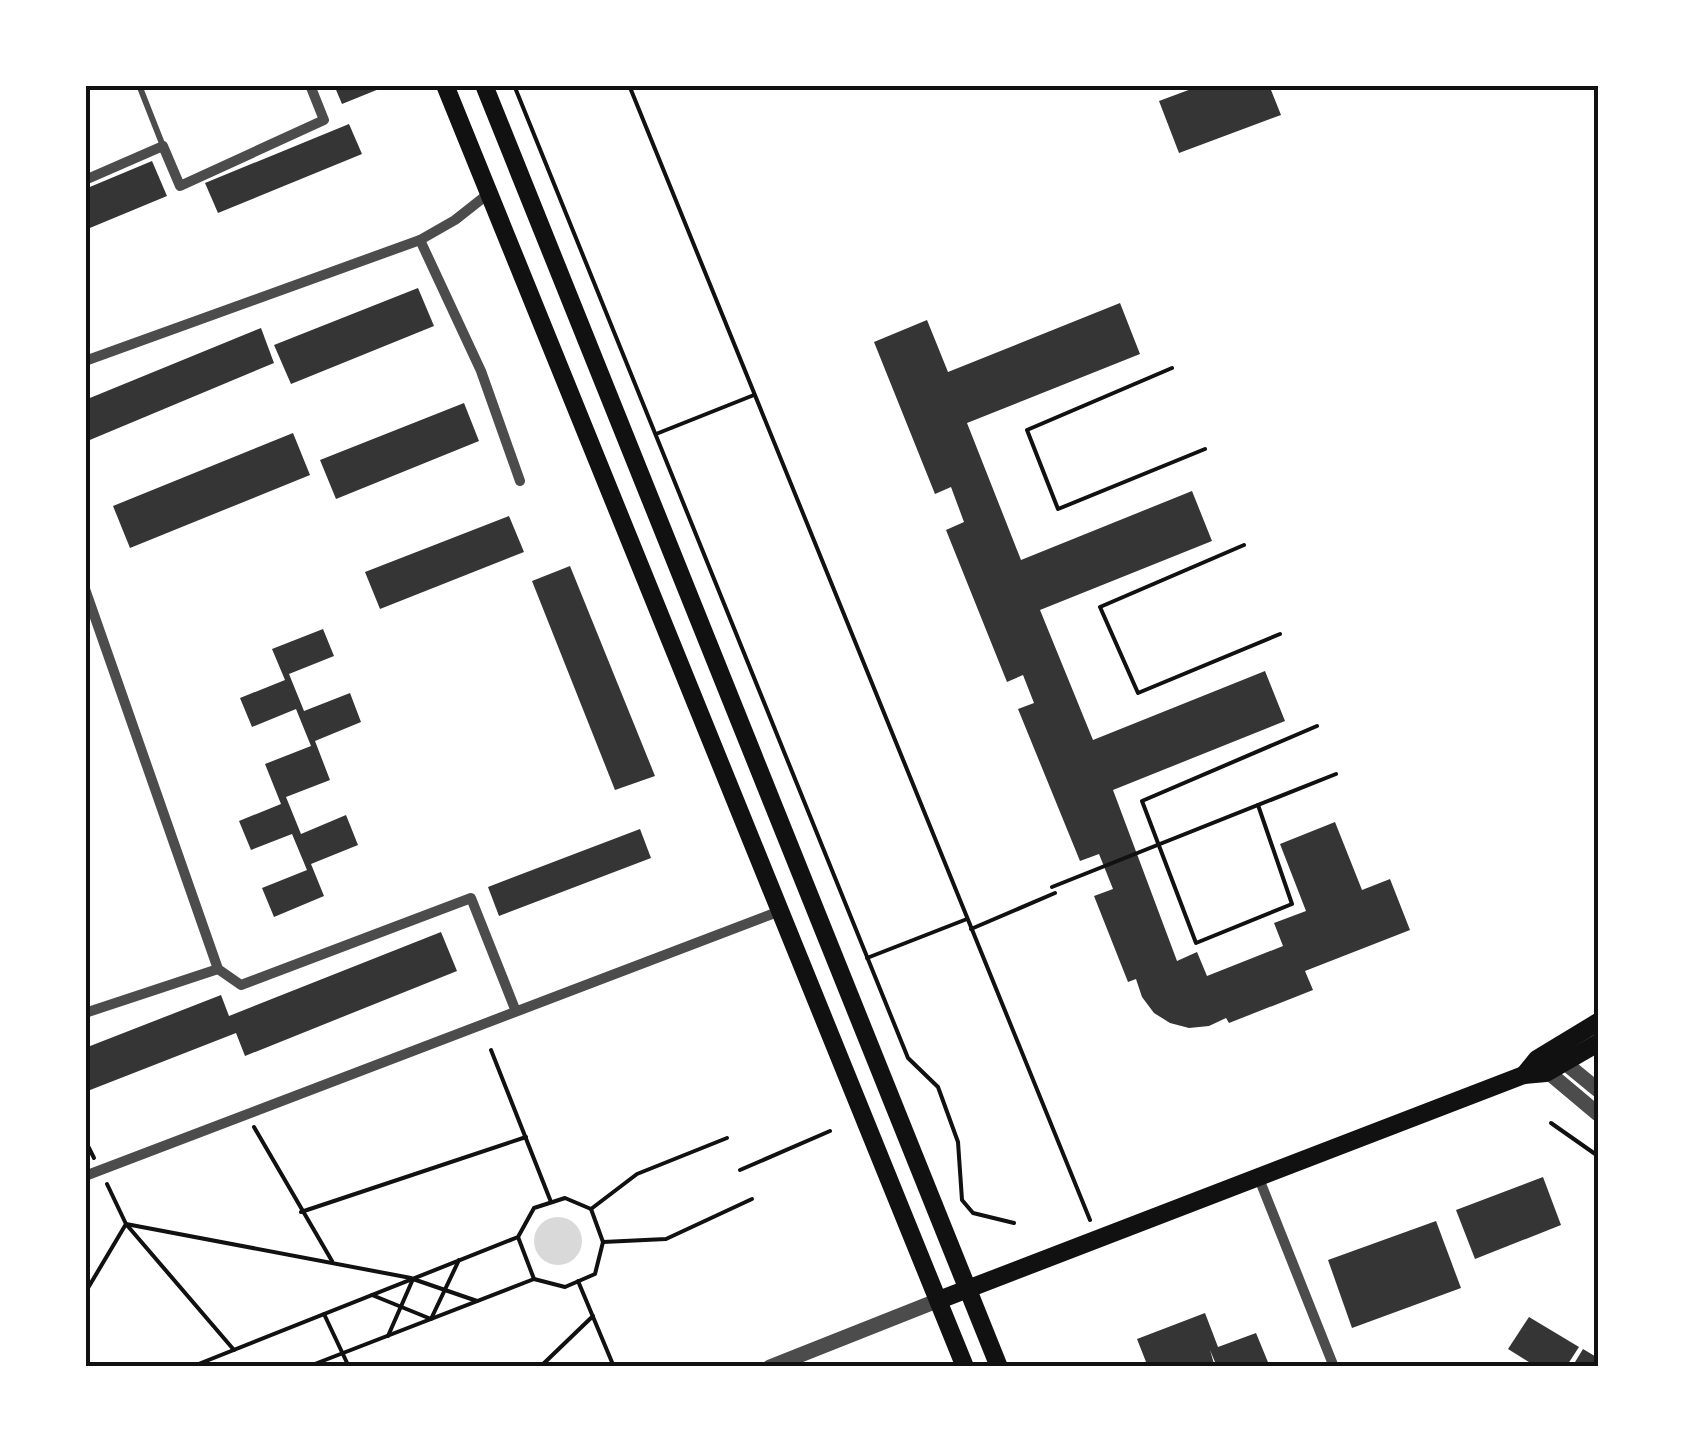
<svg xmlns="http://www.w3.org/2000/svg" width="1683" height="1452" viewBox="0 0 1683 1452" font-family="Overpass,sans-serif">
  <rect width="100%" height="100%" fill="#fff"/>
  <circle fill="#d9d9d9" cx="558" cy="1241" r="24"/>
  <g fill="#353535">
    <path d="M334,85H377L379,89L342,104Z"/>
    <path d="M1202,85H1269L1281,115L1179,153L1159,101Z"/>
    <path d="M349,124L362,154L218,213L205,183Z"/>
    <path d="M152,161L167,196L85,230V189Z"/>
    <path d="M418,288L434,326L291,384L274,345Z"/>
    <path d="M1120,303L1140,354L967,423L1021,560L1192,491L1212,541L1040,610L1093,740L1265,671L1285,721L1113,790L1177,961L1197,952L1207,976L1283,946L1274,923L1306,911L1280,844L1335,822L1362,890L1390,879L1410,930L1305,971L1313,990L1229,1023L1226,1018L1209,1026L1189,1028L1170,1023L1154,1013L1142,997L1136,979L1128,982L1094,896L1113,889L1099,854L1080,861L1018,709L1034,703L1023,675L1007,682L946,530L964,522L951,487L935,494L874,342L927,320L948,372Z"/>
    <path d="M261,328L274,363L85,442V400Z"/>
    <path d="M464,403L479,441L336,499L320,460Z"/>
    <path d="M293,433L310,475L130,548L113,506Z"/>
    <path d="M509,516L524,552L380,609L365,572Z"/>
    <path d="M570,566L655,776L615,790L532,581Z"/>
    <path d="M323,629L334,656L289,674L304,711L350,693L361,722L315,741L330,780L286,797L301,834L346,815L358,845L311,864L324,896L274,917L262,888L307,870L292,834L251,850L239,821L281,804L265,764L311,746L296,709L252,727L240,698L285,680L272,649Z"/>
    <path d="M640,829L651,858L499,916L488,887Z"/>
    <path d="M441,932L457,971L245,1056L236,1033L85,1092V1048L221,995L229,1016Z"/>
    <path d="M1543,1177L1561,1225L1475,1259L1456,1210Z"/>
    <path d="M1436,1221L1461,1288L1352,1328L1328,1260Z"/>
    <path d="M1205,1313L1218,1347L1256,1333L1270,1367H1217L1210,1350L1215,1367H1148L1137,1339Z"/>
    <path d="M1529,1317L1579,1347L1566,1367H1537L1508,1349Z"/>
    <path d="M1583,1349L1598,1358V1367H1572Z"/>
  </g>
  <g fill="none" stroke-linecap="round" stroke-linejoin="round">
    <g stroke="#111" stroke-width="4">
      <path d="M514,85L908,1058L938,1087L958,1142L962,1200L973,1213L1014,1223"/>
      <path d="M629,85L1090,1220"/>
      <path d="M1172,368L1027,430L1058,509L1205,449"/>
      <path d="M656,434L754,395"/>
      <path d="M1244,545L1100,607L1138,693L1280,634"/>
      <path d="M1258,805L1292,904L1196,943L1142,801L1317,726"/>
      <path d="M1052,887L1336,774"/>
      <path d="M971,929L1055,893"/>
      <path d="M867,958L967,919"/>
      <path d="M491,1050L551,1202"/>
      <path d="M1551,1123L1598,1156"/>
      <path d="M254,1127L332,1261"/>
      <path d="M85,1140L94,1158"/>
      <path d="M740,1170L830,1131"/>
      <path d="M107,1184L126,1224L234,1350"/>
      <path d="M591,1209L637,1174L727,1138"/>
      <path d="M301,1212L526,1137"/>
      <path d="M518,1237L534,1279"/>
      <path d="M603,1242L666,1239L752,1199"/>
      <path d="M578,1281L614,1367"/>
      <path d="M85,1293L126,1224L411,1278"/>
      <path d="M372,1295L431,1319L459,1260"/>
      <path d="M324,1314L349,1367"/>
      <path d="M388,1336L413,1279L477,1301"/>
      <path d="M191,1367L518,1237L534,1208L565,1198L591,1209L603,1242L595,1274L565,1287L534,1279L307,1367"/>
      <path d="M540,1367L593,1316"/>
    </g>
    <path stroke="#4c4c4c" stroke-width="6" d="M139,85L163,146"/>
    <g stroke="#4c4c4c" stroke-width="10">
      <path d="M85,180L163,146L180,186L324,120L310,85"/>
      <path d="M420,240L481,371L520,481"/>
      <path d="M85,361L420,240L455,220L488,194"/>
      <path d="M85,589L218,969L241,985L471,898L515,1009"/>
      <path d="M85,1013L218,969"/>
      <path d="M85,1176L780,911"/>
      <path d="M1258,1176L1334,1367"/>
    </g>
    <g stroke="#4c4c4c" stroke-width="15">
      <path d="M1559,1058L1598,1090"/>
      <path d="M1542,1067L1598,1114"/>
      <path d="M770,1367L939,1300"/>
    </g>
    <g stroke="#111" stroke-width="18">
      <path d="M1524,1075L1537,1059L1598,1022"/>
      <path d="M939,1300L1524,1075L1546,1073L1598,1043"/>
    </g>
    <g stroke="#111" stroke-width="18">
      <path d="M445,85L965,1367"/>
      <path d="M484,85L999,1367"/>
    </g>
  </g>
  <rect width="1683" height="1452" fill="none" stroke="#ffffff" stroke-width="175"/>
  <rect x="88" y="88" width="1508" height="1276" fill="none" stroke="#111" stroke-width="4"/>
</svg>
